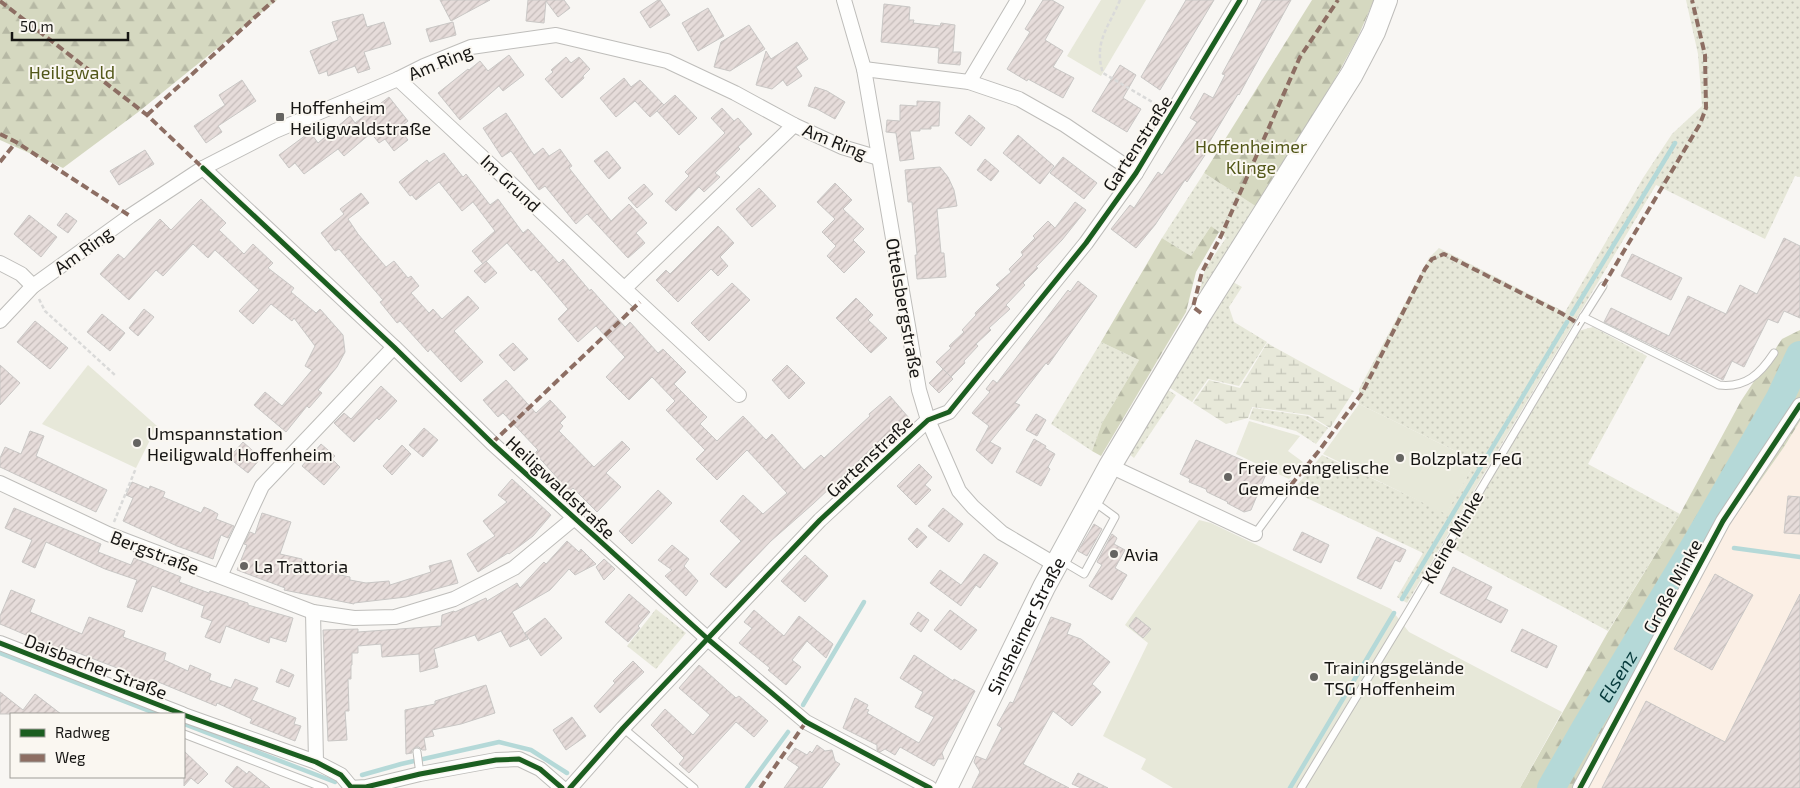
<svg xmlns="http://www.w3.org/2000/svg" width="1800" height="788" viewBox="0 0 1800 788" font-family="'Exo 2',sans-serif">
  <defs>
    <pattern id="grass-dots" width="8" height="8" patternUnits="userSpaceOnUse" patternTransform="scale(1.25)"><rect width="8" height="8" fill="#e7e8d9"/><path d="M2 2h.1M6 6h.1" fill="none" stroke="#c5c6b9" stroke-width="1.8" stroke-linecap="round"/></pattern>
    <pattern id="forest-firs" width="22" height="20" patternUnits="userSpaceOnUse" patternTransform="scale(1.25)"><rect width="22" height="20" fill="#d5d8c0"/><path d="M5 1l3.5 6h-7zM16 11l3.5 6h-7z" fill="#b6b8a4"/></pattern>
    <pattern id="wetland-marsh" width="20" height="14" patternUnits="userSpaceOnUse" patternTransform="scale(1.25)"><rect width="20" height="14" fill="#e7e8d9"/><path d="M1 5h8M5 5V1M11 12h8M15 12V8" fill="none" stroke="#c5c6b9"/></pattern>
    <pattern id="building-hatch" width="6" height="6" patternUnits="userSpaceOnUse" patternTransform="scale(1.25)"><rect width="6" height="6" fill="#e6dcda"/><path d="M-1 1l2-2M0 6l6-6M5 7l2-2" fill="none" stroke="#c5bcba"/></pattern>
  </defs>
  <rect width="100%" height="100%" fill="#f8f6f3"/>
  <path fill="#fbefe5" d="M1800,421V788H1587L1720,538L1784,447Z"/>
  <g fill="url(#grass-dots)">
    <path d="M1686,0H1800V177L1795,176L1765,239L1656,185L1407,603L1397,597L1423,553L1292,491L1322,455L1446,513L1476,461L1359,404V389L1429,258L1439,248L1565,312L1643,178L1672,134L1702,106L1698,54Z"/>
    <path d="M1204,173L1257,207L1203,292L1200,290L1205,269L1226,238L1211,226L1191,256L1162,238Z"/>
    <path d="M1233,282L1242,287L1229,307L1234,322L1267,342L1239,386L1208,379L1192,402L1167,386Z"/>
    <path d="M1593,327L1647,356L1588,464L1680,514L1608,631L1449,546L1578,331Z"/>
    <path d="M1101,342L1139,360L1102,423L1092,451L1051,424Z"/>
    <path d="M1165,388L1176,395L1134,458L1129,454Z"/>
    <path d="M1253,408L1308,416L1328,428L1316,444L1296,431L1249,419Z"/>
    <path d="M656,609L686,633L656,669L627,646Z"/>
  </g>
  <g fill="url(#forest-firs)">
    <path d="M0,0H277L137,113L63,168L0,140Z"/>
    <path d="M1312,0H1374L1357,39L1330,88L1257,207L1204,173Z"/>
    <path d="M1211,226L1219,232L1196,272L1186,312L1101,456L1092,451L1102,423L1139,360L1101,342L1162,238L1191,256Z"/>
    <path d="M1800,330V421L1784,447L1720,538L1587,788H1520L1608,632L1680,514L1741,401L1782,339Z"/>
  </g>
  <path fill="url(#wetland-marsh)" d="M1267,343L1354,391L1330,428L1309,415L1252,407L1248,418L1226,424L1193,403L1209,380L1240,388Z"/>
  <g fill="#e7e8d9">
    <path d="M1101,0H1146L1101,76L1067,56Z"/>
    <path d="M88,365L157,426L136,468L42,424Z"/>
    <path d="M1359,404L1476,461L1446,514L1323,454Z"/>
    <path d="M1249,421L1300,436L1288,451L1303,462L1289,479L1236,454Z"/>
    <path d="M1199,520L1211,523L1391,609L1409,632L1562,712L1520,788H1173L1141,769L1146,759L1103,736L1148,643L1125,625Z"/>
  </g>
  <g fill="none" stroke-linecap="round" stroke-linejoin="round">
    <g stroke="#b5d9d8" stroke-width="4.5">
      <path d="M1572,314L1675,143"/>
      <path d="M1734,548L1800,557"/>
      <path d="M1402,599L1567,322"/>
      <path d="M0,653L157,714"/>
      <path d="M803,705L864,602"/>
      <path d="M184,724L335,782"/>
      <path d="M362,775L401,764L499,742L531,750L567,773"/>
      <path d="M747,788L788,732"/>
      <path d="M1290,788L1394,613"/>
    </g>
    <path stroke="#b5d9d8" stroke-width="28" id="s1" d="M1551,788L1586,727L1697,542L1780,398L1800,355"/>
  </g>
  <g fill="url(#building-hatch)" stroke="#c9c7c5">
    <path d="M440,0H490L451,21Z"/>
    <path d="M528,0H564L570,8L558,17L546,1L544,23L526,21Z"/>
    <path d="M658,0H660L670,15L650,28L640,12Z"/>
    <path d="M1043,0H1052L1064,7L1045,40L1063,51L1053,67L1074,78L1063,98L1028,79L1027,81L1007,69L1030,32L1025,29Z"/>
    <path d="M1186,0H1214L1160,90L1141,77Z"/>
    <path d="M1262,0H1291L1239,95L1238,94L1204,151L1207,152L1187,182L1185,180L1155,225L1136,248L1111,229L1130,205L1134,208L1158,172L1162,175L1197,122L1190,118L1204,93L1213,98L1225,75L1222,74Z"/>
    <path d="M884,4L910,7L909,20H914L913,23L940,26L941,23L955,25L953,52H961L960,65L938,63L939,48L881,42Z"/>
    <path d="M708,8L724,36L698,51L682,23Z"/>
    <path d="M363,14L367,27L384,22L391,44L364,52L370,69L358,73L355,66L328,76L327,71L319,74L310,51L338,40L332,22Z"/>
    <path d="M453,22L456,35L430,42L426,29Z"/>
    <path d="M749,25L765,49L730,71L714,67L721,42Z"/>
    <path d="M797,42L808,59L796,67L802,76L787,86L783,80L772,89L756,85L766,51L771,59Z"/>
    <path d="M509,55L524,75L503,91L499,86L460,120L438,93L468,69L469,70L480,61L488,71Z"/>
    <path d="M566,57L571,63L579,57L590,69L583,76L584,78L562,98L545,79L553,72L551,70Z"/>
    <path d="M1120,65L1136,75L1123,98L1141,109L1127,132L1092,111Z"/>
    <path d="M624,78L631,87L640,80L664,105L650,117L635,101L616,117L600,98Z"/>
    <path d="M242,80L256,101L218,126L222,132L206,143L194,126L225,105L219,95Z"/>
    <path d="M815,87L827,91L845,102L835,119L817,109L808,106Z"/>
    <path d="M675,95L697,118L679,135L657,111Z"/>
    <path d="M389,97L408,121L399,128L408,140L394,151L385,139L379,143L371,133L344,156L338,149L304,174L295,163L289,168L279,155L310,132L318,143L350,116L355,123Z"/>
    <path d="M917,101L940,102L939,126H931V129H920V131H910L914,159L900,161L896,133L886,132L887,120L900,121V105L917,106Z"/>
    <path d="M722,108L734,121L738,118L752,134L738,147L740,149L715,173L720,177L704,192L699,187L676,211L665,201L689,176L685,172L725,133L711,118Z"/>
    <path d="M506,113L534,155L543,148L549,156L560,149L572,166L569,168L611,221L629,204L647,223L636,233L645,243L628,258L587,214L576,224L545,186L539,190L511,151L502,157L483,128Z"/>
    <path d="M969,115L985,128L971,146L955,133Z"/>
    <path d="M1018,135L1054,166L1040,184L1003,153Z"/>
    <path d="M145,150L154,164L119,185L110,171Z"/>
    <path d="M607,151L621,168L609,179L594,161Z"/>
    <path d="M444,153L463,177L466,174L490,205L498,199L523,233L528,229L559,263L563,259L590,291L591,289L625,327L630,322L658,353L663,349L686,372L674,384L707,417L700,424L717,441L743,416L766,440L772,434L804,470L821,455L824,458L870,416L869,414L890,396L909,418L887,436L886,435L813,504L771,541L726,588L710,574L741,541L720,521L743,495L763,514L787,493L747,450L717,480L696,459L705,450L666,410L675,401L652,377L629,400L606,377L625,357L596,326L578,342L558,319L568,309L534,269L531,271L507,243L483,264L472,251L495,231L473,202L462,211L439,182L416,200L412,195L410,196L399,182L427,160L429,163Z"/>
    <path d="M1063,157L1097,183L1084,199L1050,173Z"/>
    <path d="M985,159L999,171L991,181L977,170Z"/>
    <path d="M940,167L948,177L954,190L957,206L937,209L941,253H944L946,277L917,279L915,255H917L912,202H908L905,170Z"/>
    <path d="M835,183L852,200L843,209L864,229L853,240L865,252L844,273L827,256L836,246L822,232L835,219L817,202Z"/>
    <path d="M644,184L653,194L637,208L628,198Z"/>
    <path d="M759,188L776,206L752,227L736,209Z"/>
    <path d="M361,193L369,203L348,219L358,234L386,267L394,261L408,278L411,276L419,286L411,293L429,313L433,309L442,319L468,296L479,308L454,331L483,362L461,382L430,349L428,352L400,321L397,323L380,302L383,300L339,249L335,251L321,233L344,214L340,209Z"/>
    <path d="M201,199L226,223L219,230L244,254L253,244L273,263L268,268L294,288L291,292L316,313L320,309L343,335L345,352L337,367L318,390L322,393L309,408L307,406L286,432L254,405L265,392L282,406L312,370L305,366L315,346L294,318L292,321L271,304L253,324L239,311L259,290L215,250L208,258L193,244L163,276L156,270L129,300L100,274L118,254L124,259L160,219L171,230Z"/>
    <path d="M1075,202L1086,210L1062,240L1036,267L1038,268L1023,283L1025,285L1006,305L1010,309L989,328L991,330L976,344L978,346L964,361L965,363L951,377L936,362L951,348L949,346L964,332L962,330L976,315L975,313L1000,288L996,285L1011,272L1009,269L1023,255L1021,252L1035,238L1033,236L1048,221L1055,228Z"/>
    <path d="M66,213L77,221L68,233L57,225Z"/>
    <path d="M29,215L57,237L41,257L14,234Z"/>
    <path d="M718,226L734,243L720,257L728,266L718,276L711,269L678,302L656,280L666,270L670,274Z"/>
    <path d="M1784,238L1800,246V318L1784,311L1778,323L1768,319L1744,367L1732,361L1723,380L1604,322L1611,308L1669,336L1688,296L1726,314L1740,285L1757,294Z"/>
    <path d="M1632,254L1682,278L1671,300L1621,276Z"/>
    <path d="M486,261L497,273L485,283L474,271Z"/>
    <path d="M1078,281L1097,296L1048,365L1046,363L1015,403L1020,405L990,442L1001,448L992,464L976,450L989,426L972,413L990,392L986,389L993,380L997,383L1068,290L1070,292Z"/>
    <path d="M732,283L750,300L709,341L691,323Z"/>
    <path d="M856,298L873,315L868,320L887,338L871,353L836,318Z"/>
    <path d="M144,309L154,317L138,336L129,328Z"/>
    <path d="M102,314L125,333L110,351L87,332Z"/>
    <path d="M35,321L68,348L50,369L17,342Z"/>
    <path d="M513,343L528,359L514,371L499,355Z"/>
    <path d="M0,365L20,383L0,405Z"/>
    <path d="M787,365L805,383L789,399L772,380Z"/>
    <path d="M943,369L953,379L939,393L929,383Z"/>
    <path d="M506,380L536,413L550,400L566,417L560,423L563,426L559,431L594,467L622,441L630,449L606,473L621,487L597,512L573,488L567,493L558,483L560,481L535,453L538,450L503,413L498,417L483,400Z"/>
    <path d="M381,386L397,401L379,420L377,418L354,442L334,423L344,413L351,419Z"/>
    <path d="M1036,414L1046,420L1037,436L1026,430Z"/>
    <path d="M424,428L438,440L423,457L409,445Z"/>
    <path d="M30,431L44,436L36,456L107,490L96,512L0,467V458L5,447L21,454Z"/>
    <path d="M1034,439L1046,446L1045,448L1055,454L1048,467L1050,469L1041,486L1016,472Z"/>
    <path d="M1196,440L1247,462L1245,465L1266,474L1251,510L1244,512L1227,503L1228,502L1207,492L1206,489L1189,482L1190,479L1180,474Z"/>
    <path d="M243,442L261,458L248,473L229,458Z"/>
    <path d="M321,444L335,456L332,459L340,467L324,485L302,466Z"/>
    <path d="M402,445L411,454L392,475L383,466Z"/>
    <path d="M919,464L932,477L925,485L931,490L916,505L897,486Z"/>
    <path d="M512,479L551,515L533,536L509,554L508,553L478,572L467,554L495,536L483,521L507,502L498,495Z"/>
    <path d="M132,482L149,489L150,486L165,492L163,497L201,513L204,507L211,510L218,514L216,519L234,526L228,538L221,535L213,559L177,546L123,521L133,498L126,495Z"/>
    <path d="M658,490L672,503L632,544L619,531Z"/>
    <path d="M1788,496L1800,497V534L1784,533Z"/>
    <path d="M14,508L101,544L98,552L131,565L134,558L181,577L179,582L209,593L210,591L248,603V605L293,618L286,642L270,637L269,643L226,626L220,643L205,637L212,621L201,617L204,606L152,586L142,612L127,607L137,580L105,569L46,542L35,568L22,562L32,540L5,528Z"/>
    <path d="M943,508L963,524L949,542L928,526Z"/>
    <path d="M262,513L291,522L280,554L302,559V562L306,563L305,568L350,577V580L366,583L389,581L390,585L431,572L429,566L451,560L458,583L406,597L354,603V604L284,590L285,588L237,570L247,545L244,544L250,532L255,534Z"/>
    <path d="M1094,524L1102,529L1087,556L1078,551Z"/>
    <path d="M917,528L927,537L917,548L908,539Z"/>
    <path d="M1302,532L1329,545L1321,563L1293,550Z"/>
    <path d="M1112,534L1117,538L1114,544L1125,550L1115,568L1127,575L1112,600L1089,586L1102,565L1097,562Z"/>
    <path d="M1377,537L1406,550L1400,562L1395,560L1381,589L1357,578Z"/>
    <path d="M567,541L579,552L581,549L596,564L575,575L569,569L550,590L512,612L528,639L510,647L501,631L478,641L475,635L434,649L438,667L420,672L419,654L382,657L381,644L358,646V653H352V665H351V679H348L349,711H345L347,740L328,741L323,630L358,629V632L441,626L442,615L454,611L455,612L486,598L487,601L517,583L520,588L544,562L546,564Z"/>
    <path d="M672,545L689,559L684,566L698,581L686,596L665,576L672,570L658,560Z"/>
    <path d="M984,554L998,563L980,588L976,585L961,606L930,583L940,570L961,585Z"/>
    <path d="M805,555L828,576L805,602L781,581Z"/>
    <path d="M604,559L615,569L604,580L596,567Z"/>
    <path d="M1453,567L1492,587L1486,599L1508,610L1501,623L1440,593Z"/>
    <path d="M1715,574L1753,595L1712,670L1674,649Z"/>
    <path d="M11,590L35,600L30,612L82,634L89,617L125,631L123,637L166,653L164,660L188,671L190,665L211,674L209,680L231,688L235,679L258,688L252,700L296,718L294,724L301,726L295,741L250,723L252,719L217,703L216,706L156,681L155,686L124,674L125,671L60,646L59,649L0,624V616Z"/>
    <path d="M629,594L650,612L638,626L640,628L628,642L605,622Z"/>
    <path d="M1800,594V788H1602L1646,701L1725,742Z"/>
    <path d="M754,610L784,636L799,616L833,644L826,658L807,641L792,660L801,667L786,685L768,670L770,668L739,643L752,628L744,622Z"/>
    <path d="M950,610L977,630L961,650L934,630Z"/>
    <path d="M918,612L929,620L921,632L910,624Z"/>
    <path d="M1051,617L1071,624L1067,634L1081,639L1110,662L1092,684L1101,692L1072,726L1053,711L1023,764L1069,788H972L980,772L974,762L976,756L986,760L1002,728L997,725L1010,702L1013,703Z"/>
    <path d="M1136,617L1151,629L1143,638L1129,626Z"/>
    <path d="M545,618L562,638L541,656L525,633Z"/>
    <path d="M1522,629L1557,646L1547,668L1511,651Z"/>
    <path d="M914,655L953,681L954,679L975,691L942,753L944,759H938L934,766L900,747L895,755L885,749L880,752L877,750V745L843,728L855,698L868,705L866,709L869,710L867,713L919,743L934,717L915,707L923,692L900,678Z"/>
    <path d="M633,661L644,672L600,713L594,706L615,683L613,681Z"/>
    <path d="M699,665L736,698L739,696L768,721L754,737L736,722L689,773L679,764L684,758L651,725L665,709L693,735L710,715L679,688Z"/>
    <path d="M281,669L294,675L289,687L276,682Z"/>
    <path d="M486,685L495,713L461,724L432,730L434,736L424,738L426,750H422L419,747H416L412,750V753L406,754L405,710L435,704V701Z"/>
    <path d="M0,692L23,710L35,694L61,714H0Z"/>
    <path d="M572,717L586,736L566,750L553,730Z"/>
    <path d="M817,745L825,751L832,750L835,761L840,764L822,788H784L799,767L787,759L795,748L807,755L810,751L812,753Z"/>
    <path d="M184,751L208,774L198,784L191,778L184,786Z"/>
    <path d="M237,766L247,774L249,771L270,788H234L225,781Z"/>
    <path d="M1078,773L1108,788H1081L1072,784Z"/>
  </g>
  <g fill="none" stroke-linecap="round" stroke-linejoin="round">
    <defs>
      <g id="service">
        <path d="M1583,317L1719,385C1746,388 1760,374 1774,353"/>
        <path d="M1255,534L1291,485"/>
        <path d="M1062,561L1084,574L1115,517L1093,501"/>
        <path d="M623,728L694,788"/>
        <path d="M184,734L324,788"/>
        <path d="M417,752L420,774"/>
        <path d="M1301,788L1408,612L1579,324L1603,286"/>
      </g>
      <g id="minor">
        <path d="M844,0L864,69L919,390L928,420L959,491L973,507L1002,533L1056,565"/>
        <path d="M864,69L969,82L1019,99L1065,125L1136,173"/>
        <path d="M398,79L739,395"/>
        <path d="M969,82L1018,0"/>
        <path d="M203,168L394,347L492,443L709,640L806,722L930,788"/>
        <path d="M0,263L21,274L33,286"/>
        <path d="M625,288L794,125"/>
        <path d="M0,321L33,286L130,216L203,168L275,131L398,79L424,66L471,47L556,35L667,61L735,93L794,125L842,147L879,158"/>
        <path d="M1110,466L1255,534"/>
        <path d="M0,483L108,534L313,612L354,618L395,617L454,599L514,568L573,519"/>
        <path d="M220,576L262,486L394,347"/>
        <path d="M313,612L316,762"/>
        <path d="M0,643L182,714"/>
        <path d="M184,715L316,762L341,775L351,787"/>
        <path d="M350,788L366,787L420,774L496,760L519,759L540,769L562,788"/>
        <path d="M570,788L623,728L820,520L928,420L949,412L1086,243L1136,173L1240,0"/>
        <path d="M1580,788L1723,521L1800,405"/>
      </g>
      <g id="primary">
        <path id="s2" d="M946,788L1044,587L1110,466L1201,313L1352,74L1374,32L1386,0"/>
      </g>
    </defs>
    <use href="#service" stroke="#bebdba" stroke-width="9"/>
    <use href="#minor" stroke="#bebdba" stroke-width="16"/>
    <use href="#primary" stroke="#bebdba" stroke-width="24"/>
    <g stroke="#dadad9" stroke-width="2.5" stroke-dasharray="4 2.5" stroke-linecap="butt">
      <path d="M1120,0C1109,27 1093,42 1103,73L1159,106"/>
      <path d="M39,299L45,311L116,376"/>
      <path d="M114,522L136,468"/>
    </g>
    <use href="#service" stroke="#fefefd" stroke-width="7"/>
    <use href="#minor" stroke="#fefefd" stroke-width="14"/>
    <use href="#primary" stroke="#fefefd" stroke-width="22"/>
    <g stroke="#8d6e63" stroke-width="4" stroke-dasharray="8 4" stroke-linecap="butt">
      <path d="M0,1L147,115L203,168"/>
      <path d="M147,115L274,0"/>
      <path d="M0,134L16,142L130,216"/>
      <path d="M0,162L16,142"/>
      <path d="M1603,286L1700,124L1706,108L1705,55L1692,0"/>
      <path d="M1201,313L1193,307L1202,272L1221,236L1300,57L1338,0"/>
      <path d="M492,443L640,302"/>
      <path d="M1291,485L1318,452L1362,393L1425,269L1432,259L1444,254L1561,313L1579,324"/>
      <path d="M760,788L806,722"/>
    </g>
    <defs>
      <g id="cycleway">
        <path d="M203,168L394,347L492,443L709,640L806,722L930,788"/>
        <path d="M0,643L182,714"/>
        <path d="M184,715L316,762L341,775L351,787H366L420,774L496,760L519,759L540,769L562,788"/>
        <path d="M570,788L623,728L820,520L928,420L949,412L1086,243L1136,173L1240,0"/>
        <path d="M1580,788L1723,521L1800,405"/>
      </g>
    </defs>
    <use href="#cycleway" stroke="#faf7f1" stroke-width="8"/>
    <use href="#cycleway" stroke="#1b5e20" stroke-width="5"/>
  </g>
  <g fill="#656461" stroke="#faf7f1" stroke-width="2">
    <rect x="275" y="112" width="10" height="10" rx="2.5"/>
    <circle cx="137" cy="443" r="5"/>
    <circle cx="1400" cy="458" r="5"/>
    <circle cx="1228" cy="477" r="5"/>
    <circle cx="1114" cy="554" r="5"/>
    <circle cx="244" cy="566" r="5"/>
    <circle cx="1314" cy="677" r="5"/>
  </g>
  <g text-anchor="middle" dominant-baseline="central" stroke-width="4" stroke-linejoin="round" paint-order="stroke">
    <g font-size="18" fill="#161513" stroke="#faf7f1">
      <text transform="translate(440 62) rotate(-22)">Am Ring</text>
      <text transform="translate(835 141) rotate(22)">Am Ring</text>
      <text transform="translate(1137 143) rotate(-57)">Gartenstraße</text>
      <text transform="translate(511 183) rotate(43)">Im Grund</text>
      <text transform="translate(83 250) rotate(-36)">Am Ring</text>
      <text transform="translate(905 308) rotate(80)">Ottelsbergstraße</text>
      <text transform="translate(869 456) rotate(-43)">Gartenstraße</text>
      <text transform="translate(561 487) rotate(43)">Heiligwaldstraße</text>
      <text transform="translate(1452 537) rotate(-60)">Kleine Minke</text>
      <text transform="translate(155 552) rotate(21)">Bergstraße</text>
      <text transform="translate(1672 586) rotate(-62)">Große Minke</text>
      <text stroke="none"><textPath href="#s2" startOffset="181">Sinsheimer Straße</textPath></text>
      <text transform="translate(96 666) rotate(21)">Daisbacher Straße</text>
    </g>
    <g font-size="18" fill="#525718" stroke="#faf7f1">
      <text x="72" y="72">Heiligwald</text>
      <text x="1251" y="146">Hoffenheimer<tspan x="1251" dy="21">Klinge</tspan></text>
    </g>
    <g font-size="18" fill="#161513" stroke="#faf7f1" text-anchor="start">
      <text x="290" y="107">Hoffenheim<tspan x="290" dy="21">Heiligwaldstraße</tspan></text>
      <text x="147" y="433">Umspannstation<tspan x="147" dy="21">Heiligwald Hoffenheim</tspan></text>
      <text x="1410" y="458">Bolzplatz FeG</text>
      <text x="1238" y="467">Freie evangelische<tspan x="1238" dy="21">Gemeinde</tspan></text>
      <text x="1124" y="554">Avia</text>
      <text x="254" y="566">La Trattoria</text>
      <text x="1324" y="667">Trainingsgelände<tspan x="1324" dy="21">TSG Hoffenheim</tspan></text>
    </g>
    <g font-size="19" font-style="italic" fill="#063a3b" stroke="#faf7f1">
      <text stroke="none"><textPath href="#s1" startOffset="130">Elsenz</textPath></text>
    </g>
  </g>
  <rect x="10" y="713" width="175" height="65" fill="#faf7f1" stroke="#9f9d98"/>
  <rect x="20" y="729" width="25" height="8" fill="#1b5e20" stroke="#9f9d98"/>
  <text x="55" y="738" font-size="15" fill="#161513">Radweg</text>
  <rect x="20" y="754" width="25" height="8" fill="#8d6e63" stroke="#9f9d98"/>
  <text x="55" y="763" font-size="15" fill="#161513">Weg</text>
  <path d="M12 32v8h116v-8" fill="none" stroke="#161513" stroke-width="2.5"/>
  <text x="20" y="32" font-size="15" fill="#161513" stroke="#faf7f1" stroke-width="4" paint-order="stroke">50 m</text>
</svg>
